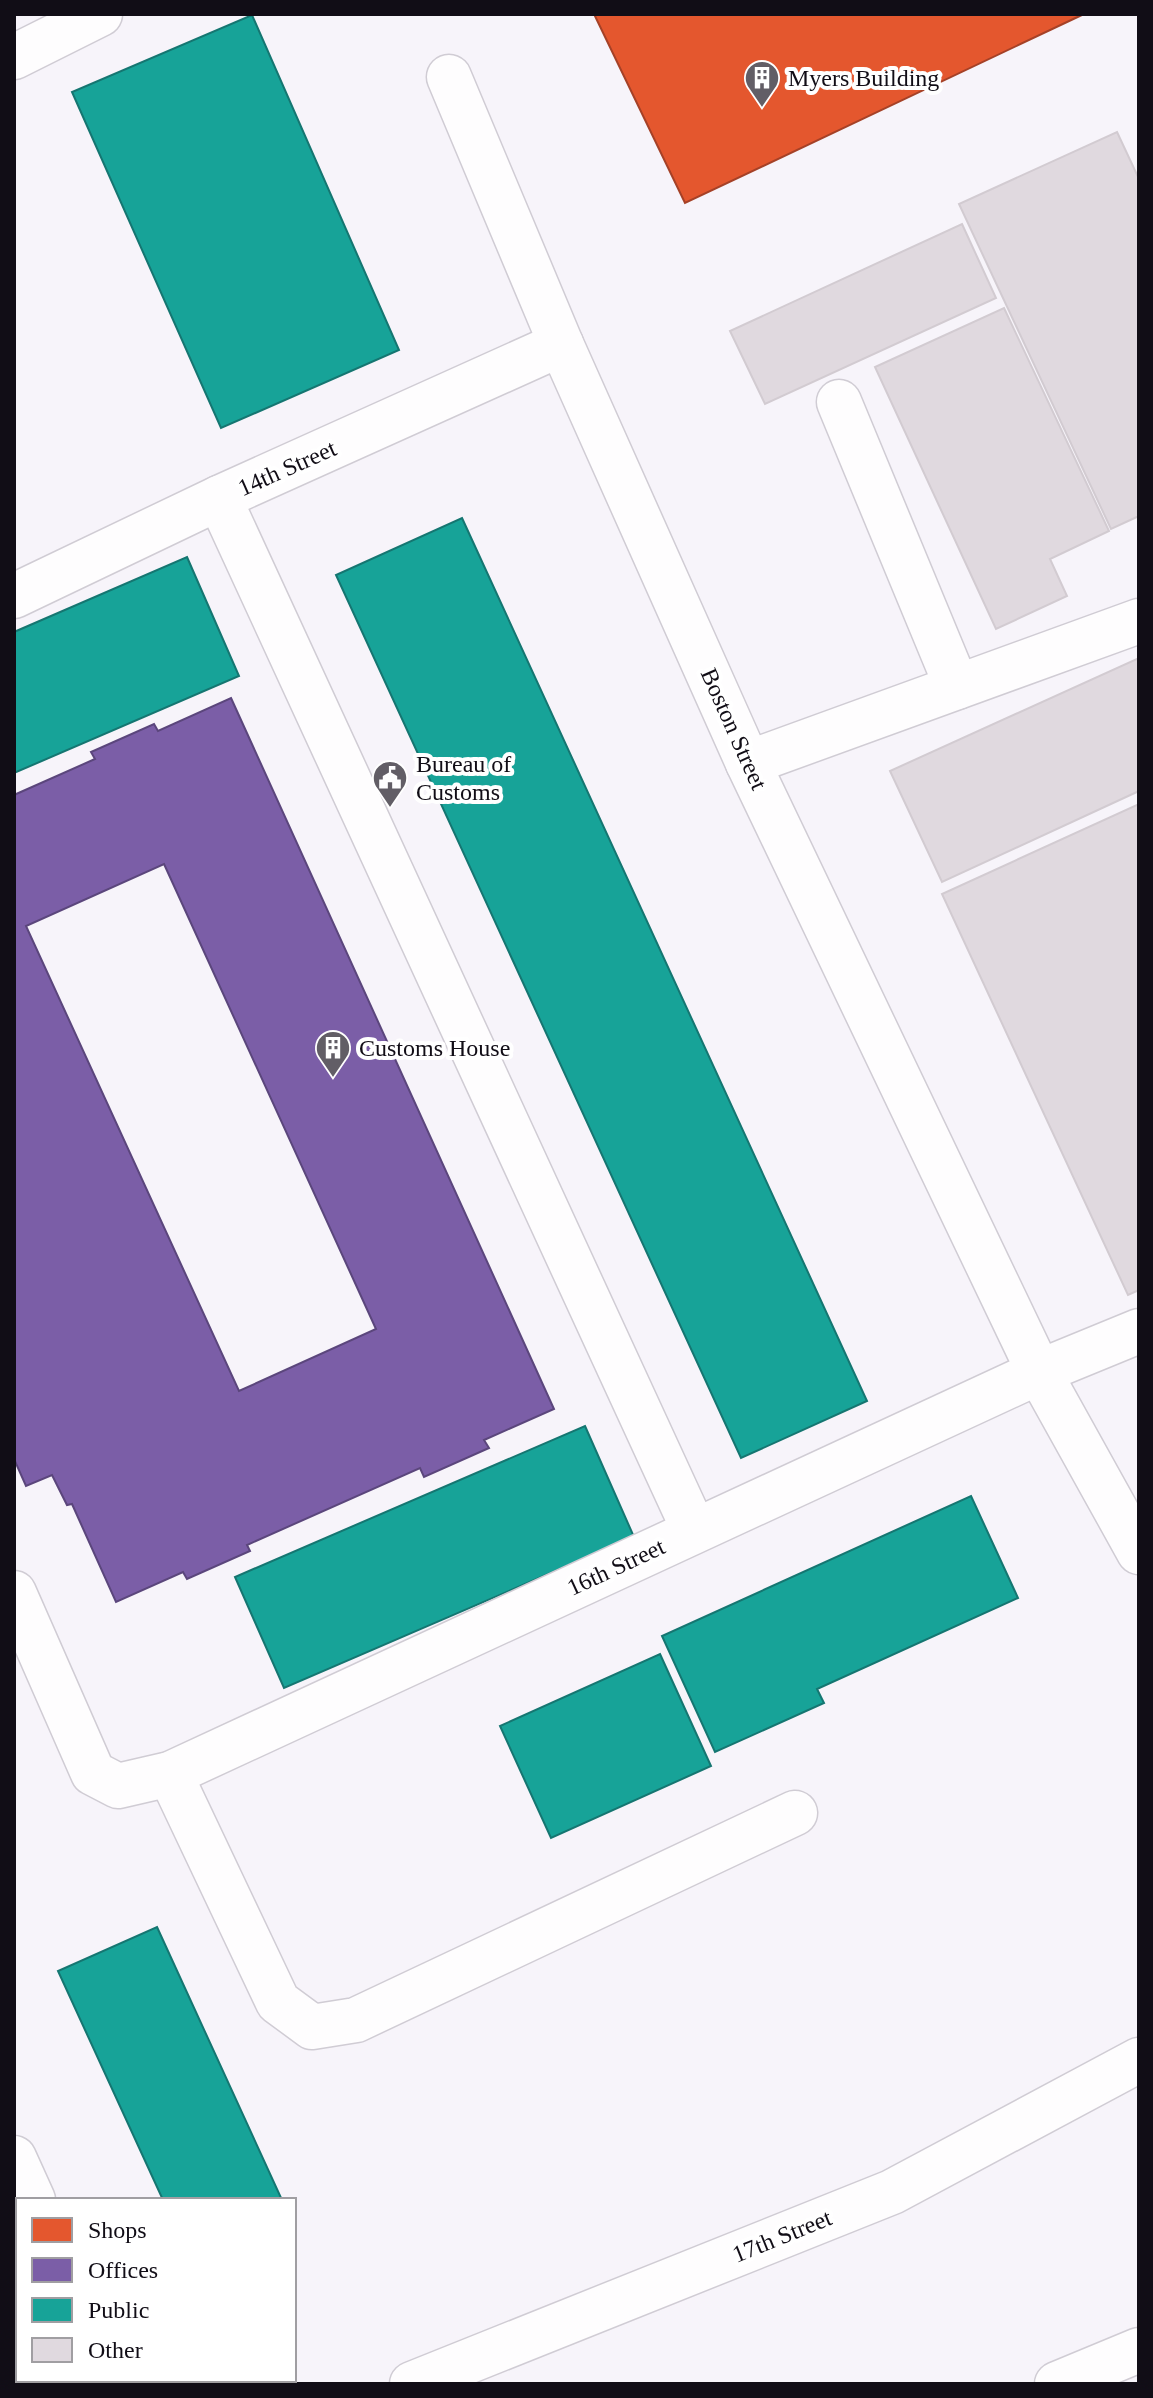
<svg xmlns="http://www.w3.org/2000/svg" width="1153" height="2398" viewBox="0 0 1153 2398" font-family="'Times New Roman',serif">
  <rect width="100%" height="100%" fill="#f7f4fa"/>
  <path fill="#e4572e" stroke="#a54127" stroke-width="2" d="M594,14H1084L685,203Z"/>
  <path fill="#7b5ea7" stroke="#5b467c" stroke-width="2" fill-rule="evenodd" d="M231,698L554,1409L484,1440L489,1448L424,1477L420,1468L247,1545L250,1551L187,1579L183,1572L116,1602L72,1504L67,1505L52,1475L26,1486L14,1459V795L95,759L91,752L154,724L158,731ZM164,864L376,1329L239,1391L26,926Z"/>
  <g fill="#17a398" stroke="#157671" stroke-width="2">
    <path d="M252,15L399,350L221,428L72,92Z"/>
    <path d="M462,518L867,1401L741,1458L336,575Z"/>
    <path d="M187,557L239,676L14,773V632Z"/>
    <path d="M585,1426L634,1537L284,1688L235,1577Z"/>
    <path d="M971,1496L1018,1598L817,1689L824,1703L715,1752L662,1636Z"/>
    <path d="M660,1654L711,1766L551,1838L500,1726Z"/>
    <path d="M157,1927L282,2200H163L58,1971Z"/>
  </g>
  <g fill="#e0d9df" stroke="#d2cbd1" stroke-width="2">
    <path d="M1117,132L1139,179V516L1111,529L959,204Z"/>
    <path d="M962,224L996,298L765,404L730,331Z"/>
    <path d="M1004,308L1109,531L1050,559L1067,596L996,629L875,367Z"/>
    <path d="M1139,658V791L942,882L890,771Z"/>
    <path d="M1139,804V1290L1128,1295L942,894Z"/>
  </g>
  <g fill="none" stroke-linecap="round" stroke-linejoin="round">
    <defs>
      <g id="minor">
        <path d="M14,57L100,14"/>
        <path d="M449,77L561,344L748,763L1039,1372L1139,1552"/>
        <path d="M839,402L957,687"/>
        <path d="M219,498L694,1530"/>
        <path d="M14,596L219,498L561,344"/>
        <path d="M748,763L1139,621"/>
        <path d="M14,1593L93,1773L118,1786L170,1774L1039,1372L1139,1331"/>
        <path d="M170,1774L278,2002L312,2027L356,2020L795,1813"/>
        <path d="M14,2158L33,2200"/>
        <path d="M14,2265L18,2263"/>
        <path d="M116,2380L118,2384"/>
        <path d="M412,2384L892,2192L1139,2060"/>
        <path d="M1057,2384L1139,2350"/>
      </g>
    </defs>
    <use href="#minor" stroke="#d0ccd4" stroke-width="47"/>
    <use href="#minor" stroke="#fefdfe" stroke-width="44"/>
  </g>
  <defs>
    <symbol id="building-pin" viewBox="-11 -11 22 30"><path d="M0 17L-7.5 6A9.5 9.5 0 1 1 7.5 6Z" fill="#625e66" stroke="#fff"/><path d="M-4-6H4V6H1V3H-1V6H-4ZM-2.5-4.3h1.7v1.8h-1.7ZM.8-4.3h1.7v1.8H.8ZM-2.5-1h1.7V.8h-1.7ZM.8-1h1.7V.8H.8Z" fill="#fff"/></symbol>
    <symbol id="civic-pin" viewBox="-11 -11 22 30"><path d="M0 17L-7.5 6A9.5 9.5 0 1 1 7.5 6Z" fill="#625e66" stroke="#fff"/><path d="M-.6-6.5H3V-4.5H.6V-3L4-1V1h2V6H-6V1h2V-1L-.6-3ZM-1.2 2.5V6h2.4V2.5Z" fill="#fff"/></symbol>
  </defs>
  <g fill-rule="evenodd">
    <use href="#building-pin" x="742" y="58" width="40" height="54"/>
    <use href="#civic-pin" x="370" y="758" width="40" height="54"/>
    <use href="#building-pin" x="313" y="1028" width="40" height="54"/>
  </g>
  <g text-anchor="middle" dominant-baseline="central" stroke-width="8" stroke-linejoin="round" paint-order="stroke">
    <g font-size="24" fill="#110d16" stroke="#fff" text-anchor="start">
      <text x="788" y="78">Myers Building</text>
      <text x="416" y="764">Bureau of<tspan x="416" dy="28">Customs</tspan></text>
      <text x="359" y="1048">Customs House</text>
    </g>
    <g font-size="24" fill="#110d16" stroke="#fff">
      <text transform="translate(287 468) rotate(-24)">14th Street</text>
      <text transform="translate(734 729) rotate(66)">Boston Street</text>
      <text transform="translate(616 1567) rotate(-25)">16th Street</text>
      <text transform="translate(782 2236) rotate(-22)">17th Street</text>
    </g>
  </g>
  <rect width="1153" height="2398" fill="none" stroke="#110d16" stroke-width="32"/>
  <rect x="16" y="2198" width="280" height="184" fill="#ffffff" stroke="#a09ea2" stroke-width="2"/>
  <rect x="32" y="2218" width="40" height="24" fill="#e4572e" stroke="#a09ea2" stroke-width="2"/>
  <text x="88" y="2238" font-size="24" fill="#110d16">Shops</text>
  <rect x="32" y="2258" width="40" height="24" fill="#7b5ea7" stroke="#a09ea2" stroke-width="2"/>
  <text x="88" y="2278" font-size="24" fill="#110d16">Offices</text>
  <rect x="32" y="2298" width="40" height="24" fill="#17a398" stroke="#a09ea2" stroke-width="2"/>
  <text x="88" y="2318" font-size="24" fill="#110d16">Public</text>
  <rect x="32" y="2338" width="40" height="24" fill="#e0d9df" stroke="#a09ea2" stroke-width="2"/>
  <text x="88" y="2358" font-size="24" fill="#110d16">Other</text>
</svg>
